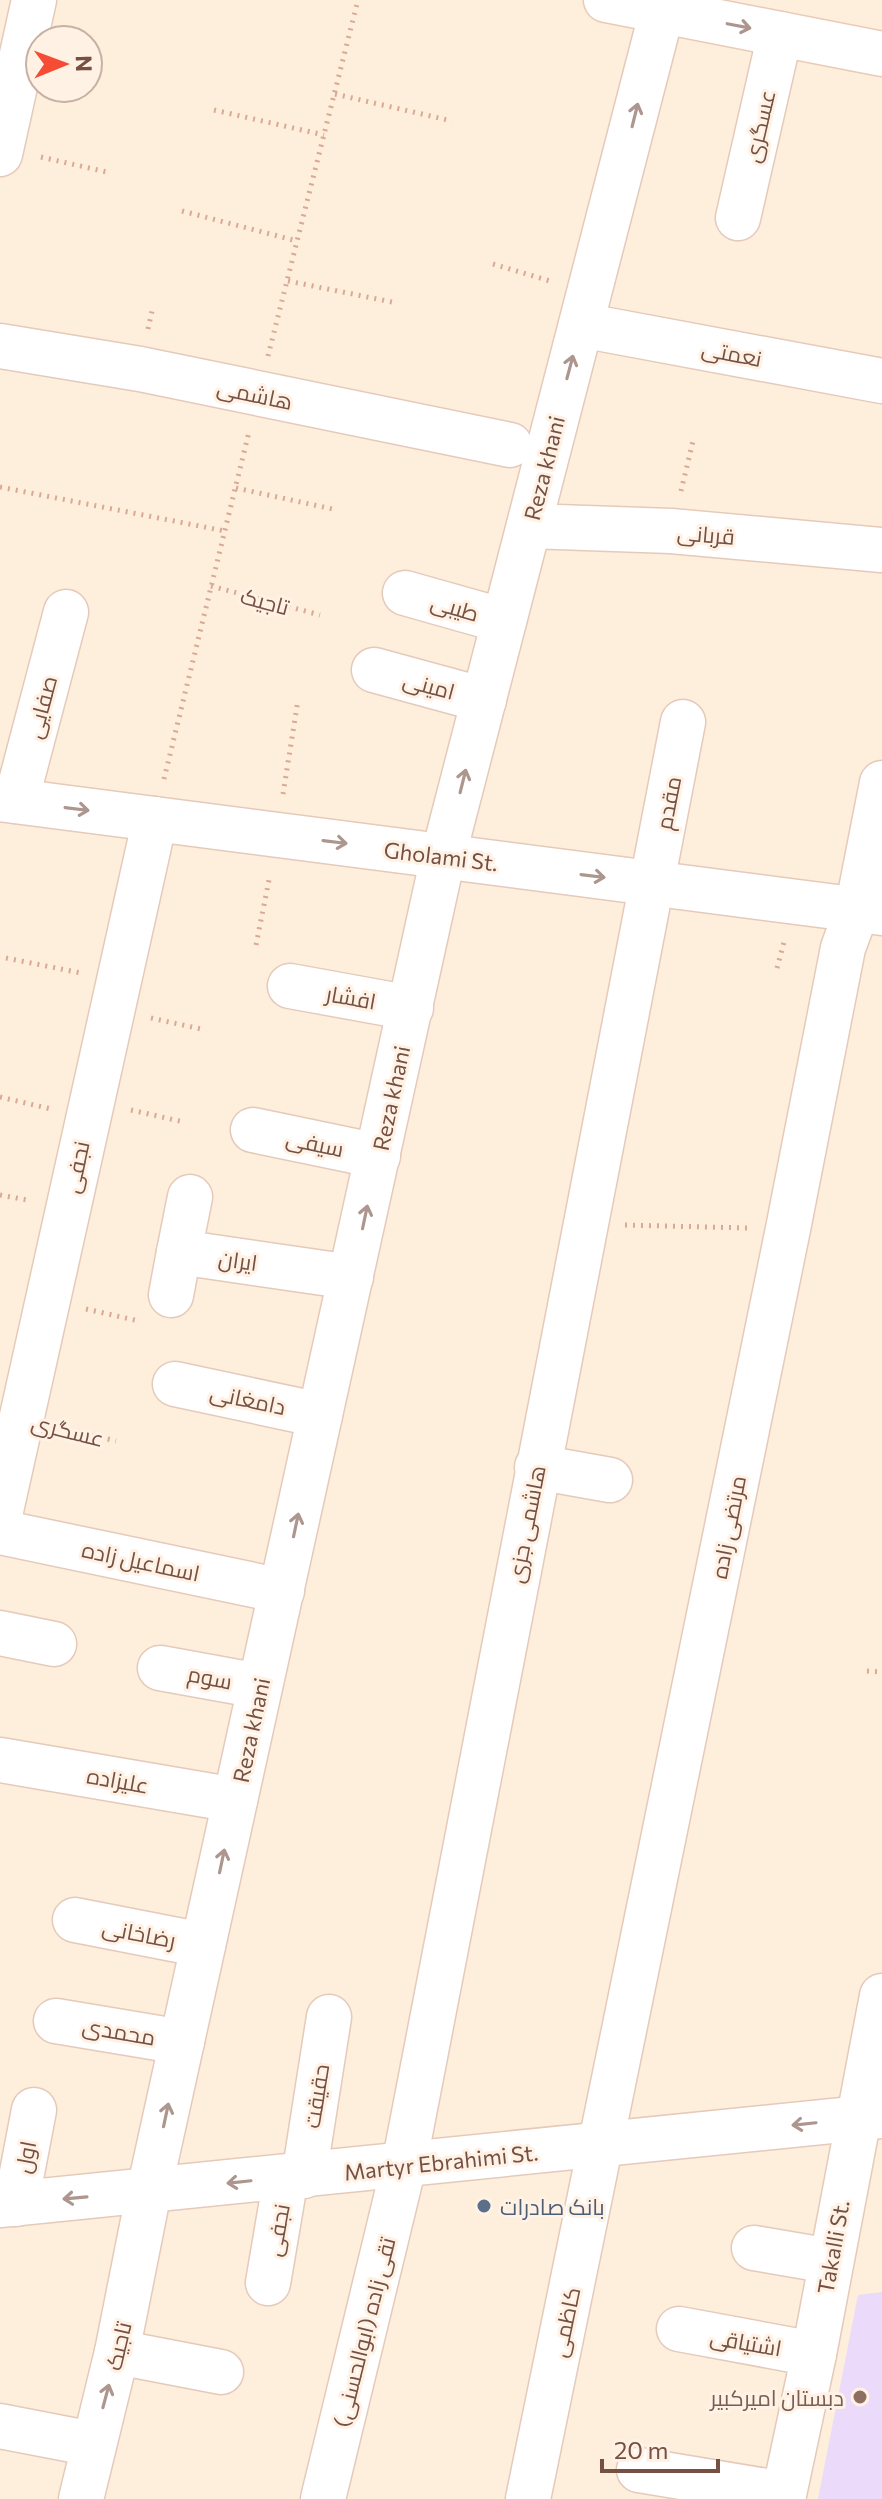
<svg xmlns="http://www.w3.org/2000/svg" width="882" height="2499" viewBox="0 0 882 2499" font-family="Commissioner,Cairo,sans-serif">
  <rect width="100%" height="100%" fill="#feeedc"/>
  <path fill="#ebdafa" d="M882,2292V2499H818L858,2295Z"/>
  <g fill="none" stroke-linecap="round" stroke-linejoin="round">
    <defs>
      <g id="street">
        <path d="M0,154L34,0"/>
        <path d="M738,218L780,34"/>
        <path d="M581,325L882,381"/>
        <path d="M0,346L140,369L510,445"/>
        <path d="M529,526L671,531L882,550"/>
        <path d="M405,593L504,621"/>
        <path d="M374,670L484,700"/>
        <path d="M0,799L882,913"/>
        <path d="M16,801L66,612"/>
        <path d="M290,986L411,1008"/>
        <path d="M253,1130L378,1156"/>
        <path d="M190,1197L179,1252L351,1277"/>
        <path d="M171,1295L179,1252"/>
        <path d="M175,1384L320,1415"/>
        <path d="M537,1467L610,1480"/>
        <path d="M0,1515L155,819"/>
        <path d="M0,1532L282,1591"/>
        <path d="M0,1633L54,1644"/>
        <path d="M160,1668L260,1686"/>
        <path d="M0,1760L235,1800"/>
        <path d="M75,1920L203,1945"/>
        <path d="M56,2021L182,2042"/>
        <path d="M304,2176L329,2017"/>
        <path d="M16,2204L34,2110"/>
        <path d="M0,2205L882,2116"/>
        <path d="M754,2248L830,2261"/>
        <path d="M268,2283L286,2177"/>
        <path d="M679,2329L814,2354"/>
        <path d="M117,2352L221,2372"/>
        <path d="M0,2426L93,2444"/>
        <path d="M639,2470L784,2494"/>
        <path d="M81,2499L117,2352L149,2191L443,857L662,11L668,0"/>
        <path d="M323,2499L404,2165L683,722"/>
        <path d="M528,2499L788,1229L843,948L857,910L882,783"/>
        <path d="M783,2499L814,2354L882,1996"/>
      </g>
      <path id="secondary" d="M606,0L882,54"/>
    </defs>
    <use href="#street" stroke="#e5cabb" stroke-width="47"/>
    <use href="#secondary" stroke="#eacab7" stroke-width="47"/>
    <g stroke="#daa995" stroke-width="5" stroke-dasharray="2 6" stroke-linecap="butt">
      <path d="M335,94L452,121"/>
      <path d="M214,110L324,135"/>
      <path d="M41,157L111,173"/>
      <path d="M182,211L297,241"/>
      <path d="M493,264L550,281"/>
      <path d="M288,281L397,303"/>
      <path d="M148,329L152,311"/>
      <path d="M268,356L358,0"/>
      <path d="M0,487L225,531"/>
      <path d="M236,488L337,510"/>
      <path d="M681,491L693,441"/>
      <path d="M211,586L320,615"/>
      <path d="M164,779L249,432"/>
      <path d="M283,794L298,700"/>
      <path d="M256,945L270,875"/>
      <path d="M6,958L81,973"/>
      <path d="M777,968L784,942"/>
      <path d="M151,1018L201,1029"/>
      <path d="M0,1097L51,1109"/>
      <path d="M131,1110L184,1122"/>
      <path d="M0,1195L27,1200"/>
      <path d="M625,1225L747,1228"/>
      <path d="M86,1309L139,1321"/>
      <path d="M61,1428L116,1441"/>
      <path d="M867,1671L882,1672"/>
    </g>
    <use href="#street" stroke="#fff" stroke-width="44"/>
    <use href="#secondary" stroke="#fff" stroke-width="44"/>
  </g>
  <defs><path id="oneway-shaft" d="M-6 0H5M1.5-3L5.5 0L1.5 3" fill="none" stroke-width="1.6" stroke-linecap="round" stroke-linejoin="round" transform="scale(2)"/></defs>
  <g stroke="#ac968e">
    <use href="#oneway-shaft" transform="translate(739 26) rotate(11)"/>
    <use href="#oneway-shaft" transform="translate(635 115) rotate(-76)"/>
    <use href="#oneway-shaft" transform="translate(570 367) rotate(-75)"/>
    <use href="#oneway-shaft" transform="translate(463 781) rotate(-76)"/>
    <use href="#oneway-shaft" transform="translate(77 809) rotate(7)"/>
    <use href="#oneway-shaft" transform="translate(335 842) rotate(7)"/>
    <use href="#oneway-shaft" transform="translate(593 876) rotate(7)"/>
    <use href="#oneway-shaft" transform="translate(365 1217) rotate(-78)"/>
    <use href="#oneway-shaft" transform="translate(296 1525) rotate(-78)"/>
    <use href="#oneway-shaft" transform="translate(222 1861) rotate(-78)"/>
    <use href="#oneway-shaft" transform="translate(166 2115) rotate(-78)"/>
    <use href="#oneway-shaft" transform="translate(804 2124) rotate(174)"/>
    <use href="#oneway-shaft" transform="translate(239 2182) rotate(174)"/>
    <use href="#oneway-shaft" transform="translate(75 2198) rotate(175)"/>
    <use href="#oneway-shaft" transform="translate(106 2396) rotate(-75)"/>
  </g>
  <circle fill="#5c6f8a" stroke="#fff2e5" stroke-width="3" cx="484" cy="2206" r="8"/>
  <circle fill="#8d6e63" stroke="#fff2e5" stroke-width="3" cx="860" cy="2397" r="8"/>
  <g text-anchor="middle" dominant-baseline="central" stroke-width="6" stroke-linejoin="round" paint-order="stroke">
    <g font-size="22" fill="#755043" stroke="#fff2e5">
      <text transform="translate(759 126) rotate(-77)">عسگری</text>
      <text transform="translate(732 353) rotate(11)">نعمتی</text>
      <text transform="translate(255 394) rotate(12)">هاشمی</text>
      <text transform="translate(544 468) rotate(-76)">Reza khani</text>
      <text transform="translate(706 534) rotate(5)">قربانی</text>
      <text transform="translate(265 601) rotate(15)">تاجیک</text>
      <text transform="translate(455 607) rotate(16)">طیبی</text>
      <text transform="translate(429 685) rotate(15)">امینی</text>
      <text transform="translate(41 707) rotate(-75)">صفایی</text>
      <text transform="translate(668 803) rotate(-79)">مقدم</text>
      <text transform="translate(441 856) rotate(7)">Gholami St.</text>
      <text transform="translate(351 997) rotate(10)">افشار</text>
      <text transform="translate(391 1098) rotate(-78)">Reza khani</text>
      <text transform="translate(315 1143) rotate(12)">سیفی</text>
      <text transform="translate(76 1167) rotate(-78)">نجفی</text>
      <text transform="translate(238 1260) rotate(8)">ایران</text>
      <text transform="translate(248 1399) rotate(12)">دامغانی</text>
      <text transform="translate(68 1430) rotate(14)">عسگری</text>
      <text transform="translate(526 1524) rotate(-79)">هاشمی جزی</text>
      <text transform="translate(728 1527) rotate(-79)">مرتضی زاده</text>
      <text transform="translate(141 1561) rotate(12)">اسماعیل زاده</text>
      <text transform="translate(210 1677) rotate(11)">سوم</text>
      <text transform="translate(251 1730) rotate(-78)">Reza khani</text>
      <text transform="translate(118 1780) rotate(10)">علیزاده</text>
      <text transform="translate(139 1933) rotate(11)">رضاخانی</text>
      <text transform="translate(119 2031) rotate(10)">محمدی</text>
      <text transform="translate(316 2096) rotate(-81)">حقیقت</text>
      <text transform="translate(25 2157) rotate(-79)">اول</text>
      <text transform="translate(441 2162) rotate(-6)">Martyr Ebrahimi St.</text>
      <text transform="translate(277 2230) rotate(-80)">نجفی</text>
      <text transform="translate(833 2247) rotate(-80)">Takalli St.</text>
      <text transform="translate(565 2322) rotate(-78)">کاظمی</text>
      <text transform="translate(364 2332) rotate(-76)">تقی زاده (ابوالحسنی)</text>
      <text transform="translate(746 2342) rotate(10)">اشتیاقی</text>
      <text transform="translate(118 2346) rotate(-77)">تاجیک</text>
    </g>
    <g font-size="22" fill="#4e5e75" stroke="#fff2e5" text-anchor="start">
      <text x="500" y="2206">بانک صادرات</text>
    </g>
    <g font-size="22" fill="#785e54" stroke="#fff2e5" text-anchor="end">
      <text x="844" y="2397">دبستان امیرکبیر</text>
    </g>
  </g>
  <g transform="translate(64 64) rotate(89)"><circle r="38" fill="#fff2e5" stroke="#c8b1a4" stroke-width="2"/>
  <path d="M0-6L14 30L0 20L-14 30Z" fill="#f54c35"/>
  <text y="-12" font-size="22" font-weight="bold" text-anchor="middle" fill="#755043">N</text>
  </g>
  <path d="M602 2459v12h116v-12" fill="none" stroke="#755043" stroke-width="4"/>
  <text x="614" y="2459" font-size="24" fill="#755043" stroke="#fff2e5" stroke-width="6" paint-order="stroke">20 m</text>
</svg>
